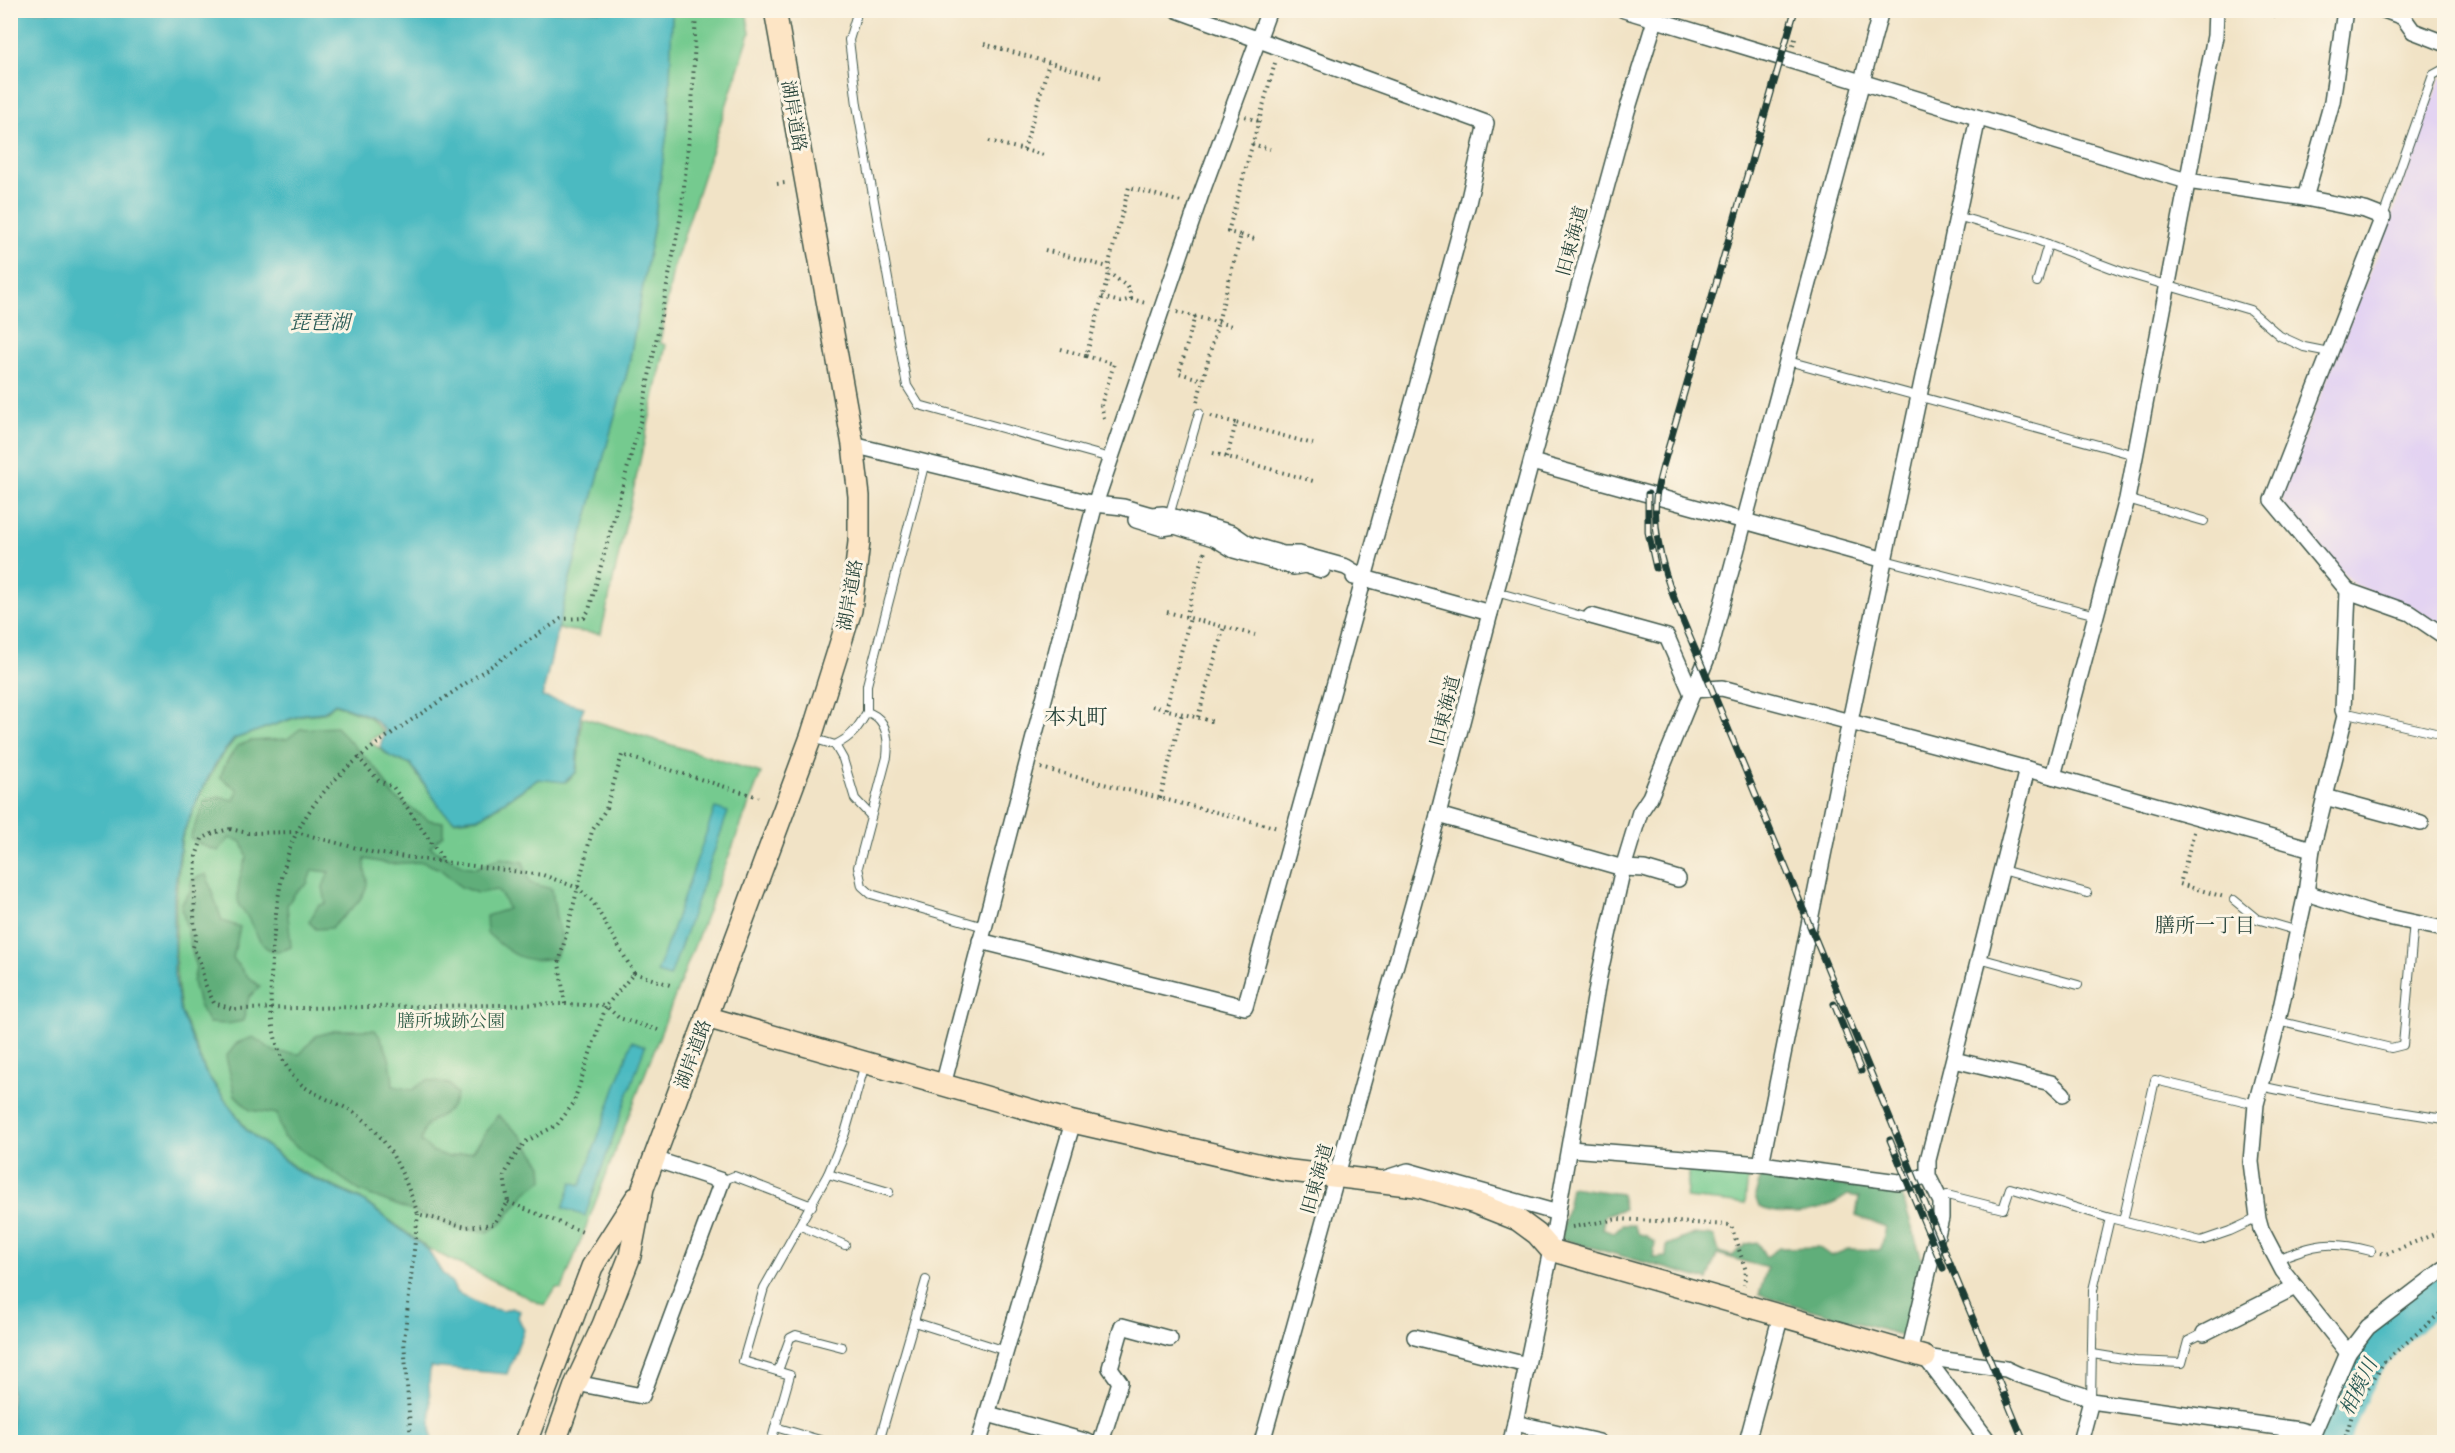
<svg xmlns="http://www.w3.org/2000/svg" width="2455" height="1453" viewBox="0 0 2455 1453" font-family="'IM FELL Great Primer','Noto Serif JP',serif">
  <rect width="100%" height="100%" fill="#fcf5e5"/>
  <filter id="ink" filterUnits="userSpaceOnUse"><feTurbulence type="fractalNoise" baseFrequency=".0167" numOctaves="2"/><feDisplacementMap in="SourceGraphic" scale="12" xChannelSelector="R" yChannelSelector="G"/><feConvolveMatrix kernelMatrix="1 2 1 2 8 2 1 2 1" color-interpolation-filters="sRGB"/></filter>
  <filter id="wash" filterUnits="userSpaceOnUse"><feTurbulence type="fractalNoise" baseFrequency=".008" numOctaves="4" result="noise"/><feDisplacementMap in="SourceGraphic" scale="24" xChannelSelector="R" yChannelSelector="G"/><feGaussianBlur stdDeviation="1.35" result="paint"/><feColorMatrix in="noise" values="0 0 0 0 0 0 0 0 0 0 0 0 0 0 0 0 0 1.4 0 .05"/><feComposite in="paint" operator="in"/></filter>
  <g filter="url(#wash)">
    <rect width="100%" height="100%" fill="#f1e3c6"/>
    <path fill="#e3d3f2" d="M2444,77V629L2413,607L2354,585L2285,509L2281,493L2386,233L2440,79Z"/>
    <g fill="#75ca8f" stroke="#4a8462" stroke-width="1.5">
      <path d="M672,11H746L750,33L673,269L660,343L666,345L601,634L558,629L569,582L628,369L653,230L669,119Z"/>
      <path d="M335,704L369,717L383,732L369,741L391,757L410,765L442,810L454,821L481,818L539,779L566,782L577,772L582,717L761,773L562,1289L556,1288L545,1306L429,1249L361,1199L300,1171L247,1130L206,1072L181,1011L176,972V897L182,838L201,793L221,757L235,739L304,715L325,713Z"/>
      <path d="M1689,1169L1748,1176L1745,1204L1686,1198Z"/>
    </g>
    <g fill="#60ae7a" stroke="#407657" stroke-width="1.5">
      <path d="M336,727L379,772L393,796L429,820L443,822V835L430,847L463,866L476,868L500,858L523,862L530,883L552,889L556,917L562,938L556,957C525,966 509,953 487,933L486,916L508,909L504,899L497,890L477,893L461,887L440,869L422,862L389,864L365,859C363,868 367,874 367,883C366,900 342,917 331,928L316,929L309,922L318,906L326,903L323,887L329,872L312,870L307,884L295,893L287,905L291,947C255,964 257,920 239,906C236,888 240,874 247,857L242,842L230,838L218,851L206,847L190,838L205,801L217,797L234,800L238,790L220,777L226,763L237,746L251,741L287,739L300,729Z"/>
      <path d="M206,874L222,921L240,927L233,958L246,975L260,987L249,997L243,1021L227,1024L209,1023L199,1005L193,982L196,968L181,904L190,892L192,880Z"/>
      <path d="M337,1030H375C388,1047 392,1065 393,1086L412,1090L427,1080L449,1084L457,1094C449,1119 438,1112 426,1126C424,1130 422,1137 421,1141L432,1151L449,1157L473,1151L498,1115L522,1137L542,1165L543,1180L526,1192L502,1223L488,1232L458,1229L360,1191L283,1137L277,1114L250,1110L235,1095L226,1057L237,1043L253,1037L275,1052L300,1054L316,1036Z"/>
      <path d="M1761,1176L1901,1192L1922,1260L1904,1336L1759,1295L1767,1268L1717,1254L1708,1280L1561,1239L1571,1187L1621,1194L1624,1209L1605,1215L1602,1229L1613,1233L1622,1225H1634L1639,1234L1645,1235L1655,1243L1653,1258L1666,1257L1667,1245L1694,1234L1714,1236L1719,1252L1732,1256L1746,1244L1757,1242L1766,1257L1779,1248L1818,1247L1831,1256L1848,1249L1881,1250L1886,1227L1856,1216L1859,1197L1848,1195C1825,1212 1787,1219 1759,1207L1755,1196Z"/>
    </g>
    <g fill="#4bbac1" stroke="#357c7a" stroke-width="1.5">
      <path d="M10,11H672L669,119L653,230L628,369L569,582L542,697L584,707L580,717L576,772L564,782L538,779L480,817L454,820L442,810L411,764L391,757L380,747L385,730L370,716L335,703L324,712L304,714L234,739L218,759L200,793L181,838L174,896V973L180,1011L205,1072L246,1130L299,1172L361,1200L428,1250L442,1273L452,1283L456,1292L485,1307L503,1311L511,1308L520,1311L518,1317L524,1330L507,1374L430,1367L429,1384L432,1442H11Z"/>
      <path d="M715,808L728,812L670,977L657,973Z"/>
      <path d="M632,1041L645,1046L585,1216L563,1208L572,1182L581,1185Z"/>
    </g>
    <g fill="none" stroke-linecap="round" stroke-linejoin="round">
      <path stroke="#4bbac1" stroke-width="36" d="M2332,1442C2342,1404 2363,1361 2391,1333C2406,1316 2427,1303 2444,1288"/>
    </g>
  </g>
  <g filter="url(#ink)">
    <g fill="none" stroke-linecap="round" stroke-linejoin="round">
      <defs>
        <g id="lane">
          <path d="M858,10L849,40L857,105L907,386L919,405L1110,458"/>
          <path d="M2267,10L2277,13L2283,10"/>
          <path d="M1957,216L2029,237L2122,272L2250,310L2280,336L2304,347L2329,352"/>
          <path d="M2383,217L2433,75L2444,69"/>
          <path d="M2037,282L2048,244"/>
          <path d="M1788,361L2135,455"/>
          <path d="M925,462L867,685V712C887,718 889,739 887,757L858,867L862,886L871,894L984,927"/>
          <path d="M2127,499L2204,521"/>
          <path d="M1169,516L1199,413"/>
          <path d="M1885,560L2096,615"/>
          <path d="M1496,592L1585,617L1591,616"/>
          <path d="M2345,716L2352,714L2444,735"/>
          <path d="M812,738L835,745L843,759L855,799L871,816"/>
          <path d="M835,745C852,737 858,728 867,712"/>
          <path d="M2002,870L2087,893"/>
          <path d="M2234,900L2257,919L2298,931"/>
          <path d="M1979,958L2078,985"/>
          <path d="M2278,1021L2391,1048L2403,1045L2414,921"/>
          <path d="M2260,1086L2337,1102L2444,1119"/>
          <path d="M828,1174L889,1192"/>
          <path d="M722,1181L734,1176L812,1206"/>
          <path d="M1941,1202L1947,1195L2003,1209L2010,1188L2110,1218L2201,1241L2230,1231L2258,1218"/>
          <path d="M2123,1221L2155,1080L2256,1104"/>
          <path d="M801,1226L845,1245"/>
          <path d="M2277,1259C2317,1244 2328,1240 2371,1251"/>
          <path d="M914,1322L1006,1351"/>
          <path d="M2093,1354L2136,1361L2182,1363L2188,1341L2204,1333"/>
          <path d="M778,1371L790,1338L796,1335L842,1347"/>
          <path d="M2091,1401L2093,1290L2110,1218"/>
          <path d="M775,1427L827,1442"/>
          <path d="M771,1442L790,1375L743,1361L764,1288L828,1174L845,1133L865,1064"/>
          <path d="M879,1442L926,1280"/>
        </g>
        <g id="street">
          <path d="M1624,10L2187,181L2305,198L2365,210L2383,217L2272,500L2348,591L2343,710L2345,716L2312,849L2306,893L2278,1021L2256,1104L2251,1162L2258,1218L2261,1229L2283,1271L2348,1353"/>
          <path d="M2384,10L2403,17L2413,31L2444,43"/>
          <path d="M2305,198L2332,102L2345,10"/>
          <path d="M853,445L1095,504L1123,507L1151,515L1163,514L1232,533L1248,544L1283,554H1299L1346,567L1364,578"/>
          <path d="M1532,462L1885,560"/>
          <path d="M1136,520L1162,528L1175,526L1216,539L1234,550L1294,567L1305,565L1322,570"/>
          <path d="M1354,577L1364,578L1490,613"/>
          <path d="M2348,591L2410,613L2444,636"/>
          <path d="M1591,616L1667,637L1692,694"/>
          <path d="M1694,690L1722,688L2027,769L2312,849"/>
          <path d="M2053,776L2127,499L2215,36L2216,10"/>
          <path d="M2325,797L2421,823"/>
          <path d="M1438,815L1623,868L1644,869L1678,879"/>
          <path d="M2306,893L2369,913L2444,929"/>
          <path d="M980,941L1245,1007L1468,203L1486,123L1177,10"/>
          <path d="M1954,1060L2051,1083L2063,1094"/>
          <path d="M943,1085L1095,504L1200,197L1269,10"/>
          <path d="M1570,1149L1761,1164L1899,1182L1928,1176"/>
          <path d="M1761,1164L1850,721L1978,118"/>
          <path d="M1380,1180L1408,1171L1558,1213"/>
          <path d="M2204,1333L2295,1287"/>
          <path d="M1415,1337L1527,1365"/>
          <path d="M1909,1353L1941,1218V1202L1928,1176V1160L2027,769"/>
          <path d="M1925,1357L2006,1369L2019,1375L2082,1395L2091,1401L2299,1430L2313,1434"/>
          <path d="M1925,1357L1989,1442"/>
          <path d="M576,1383L642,1396L722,1181L654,1159"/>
          <path d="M988,1414L1088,1442"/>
          <path d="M1515,1423L1599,1442"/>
          <path d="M979,1442L1073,1122"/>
          <path d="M1101,1442L1120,1382L1110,1368L1122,1326L1170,1339"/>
          <path d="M1262,1442L1438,815L1490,613L1627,111L1658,11"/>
          <path d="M1511,1442L1551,1250L1598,981L1623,868L1640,812L1650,797L1709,653L1881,10"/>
          <path d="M1747,1442L1781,1315"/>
          <path d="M2080,1442L2091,1401"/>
          <path d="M2311,1442L2313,1434L2348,1353L2368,1327L2444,1269"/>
        </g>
        <g id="secondary">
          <path d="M706,1017L1073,1122L1283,1170L1416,1186L1475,1203L1518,1220L1537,1234L1551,1250L1925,1357"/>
          <path d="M526,1442L592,1267L636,1198"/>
          <path d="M555,1442L576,1383L603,1325L630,1256L643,1188L811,737L851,610L859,542V496L853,445L775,10"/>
        </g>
      </defs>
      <use href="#lane" stroke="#3e564a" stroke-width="10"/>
      <use href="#street" stroke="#3e564a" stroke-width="18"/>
      <use href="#secondary" stroke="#3e564a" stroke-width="24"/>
      <g stroke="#3e564a" stroke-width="4" stroke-dasharray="1.5 4.5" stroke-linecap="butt">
        <path d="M731,10L733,14L754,10"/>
        <path d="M984,44L1103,78"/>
        <path d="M1793,46L1796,35"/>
        <path d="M1245,117L1259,121"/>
        <path d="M989,141L1044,155"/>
        <path d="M1252,144L1270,149"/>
        <path d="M1024,150L1049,63"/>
        <path d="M777,184L785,183"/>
        <path d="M1241,235L1258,240"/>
        <path d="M1045,250L1108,267"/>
        <path d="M1102,297L1120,302L1131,299L1129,288L1109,273"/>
        <path d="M1131,299L1146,303"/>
        <path d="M1177,312L1232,326"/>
        <path d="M1195,316L1179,373L1203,380"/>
        <path d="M1061,349L1086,356"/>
        <path d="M1197,402L1241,235L1228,232L1275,63"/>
        <path d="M1211,416L1236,423"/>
        <path d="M1104,418L1101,405L1114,364L1086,356L1109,273L1108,267L1129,187L1181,202"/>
        <path d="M1213,453L1313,481"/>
        <path d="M1227,457L1236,423L1313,444"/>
        <path d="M1167,612L1255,635"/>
        <path d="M1186,617L1205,551"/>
        <path d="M1152,706L1215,722"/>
        <path d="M1166,709L1190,618"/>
        <path d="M1198,717L1224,627"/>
        <path d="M358,757L379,781L393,787L444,861"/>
        <path d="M1041,768L1278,828"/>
        <path d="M1160,798L1182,713"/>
        <path d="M230,829L248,833L296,832L375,853L543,875L578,888L593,902L634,973L606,1006L565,1004L233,1009L214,1003L205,984L200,962L193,947L196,937L194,921L196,856L202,839L213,833Z"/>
        <path d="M2194,832L2180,884L2224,897"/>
        <path d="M634,973L673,986"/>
        <path d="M565,1004L559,963L592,831L606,809L622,755L758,797"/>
        <path d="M658,1030L619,1018L606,1006L573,1104L557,1125L525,1142L512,1160L504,1176L508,1202L494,1224L466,1227L418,1214C404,1175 386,1128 346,1108C327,1098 302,1091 290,1072C267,1037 270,997 272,958C274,922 280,866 296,834C327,772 382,740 437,703C478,675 519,647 561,619L584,618L589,610L640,422L681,215L692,108L696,10"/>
        <path d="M508,1202L585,1233"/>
        <path d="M1572,1227L1618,1219L1731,1225L1746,1271L1744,1285"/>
        <path d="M2381,1253L2386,1254L2444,1230"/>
        <path d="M411,1442L404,1341L418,1214"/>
        <path d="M2344,1442L2352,1415L2383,1363L2444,1310"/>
      </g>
      <use href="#lane" stroke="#fff" stroke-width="8"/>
      <use href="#street" stroke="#fff" stroke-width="15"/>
      <use href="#secondary" stroke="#fde5c5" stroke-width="21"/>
      <defs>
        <g id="rail">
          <path d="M1795,10L1663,466C1660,477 1657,488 1656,498C1651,558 1681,615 1703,668L2024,1442"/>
          <path d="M1648,494V532L1656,568"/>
          <path d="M1834,1004L1861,1071"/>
          <path d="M1890,1140L1943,1268"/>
        </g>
      </defs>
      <use href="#rail" stroke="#1f3d34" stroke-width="7"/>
      <use href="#rail" stroke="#fcf5e5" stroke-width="4.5" stroke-dasharray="14" stroke-linecap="butt"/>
    </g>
  </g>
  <g text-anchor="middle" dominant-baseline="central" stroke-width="6" stroke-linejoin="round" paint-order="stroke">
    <g font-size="18" fill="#1f3d34" stroke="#fcf5e5">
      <text transform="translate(794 116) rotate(80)">湖岸道路</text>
      <text transform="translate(1572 241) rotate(-75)">旧東海道</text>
      <text transform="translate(850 595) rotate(-80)">湖岸道路</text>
      <text transform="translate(1445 711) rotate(-76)">旧東海道</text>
      <text transform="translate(693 1054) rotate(-70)">湖岸道路</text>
      <text transform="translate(1317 1179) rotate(-74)">旧東海道</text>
    </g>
    <g font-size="18" fill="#34604b" stroke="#fcf5e5">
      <text x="451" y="1021">膳所城跡公園</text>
    </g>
    <g font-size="20" font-style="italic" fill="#2a5c57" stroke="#fcf5e5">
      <text x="320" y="322">琵琶湖</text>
      <text transform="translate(2358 1387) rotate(-64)">相模川</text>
    </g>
    <g font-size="20" fill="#1f3d34" stroke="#fcf5e5">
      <text x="2205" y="925">膳所一丁目</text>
    </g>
    <g font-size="21" fill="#1f3d34" stroke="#fcf5e5">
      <text x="1076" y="717">本丸町</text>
    </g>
  </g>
  <rect width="2455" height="1453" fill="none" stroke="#fcf5e5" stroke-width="36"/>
</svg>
